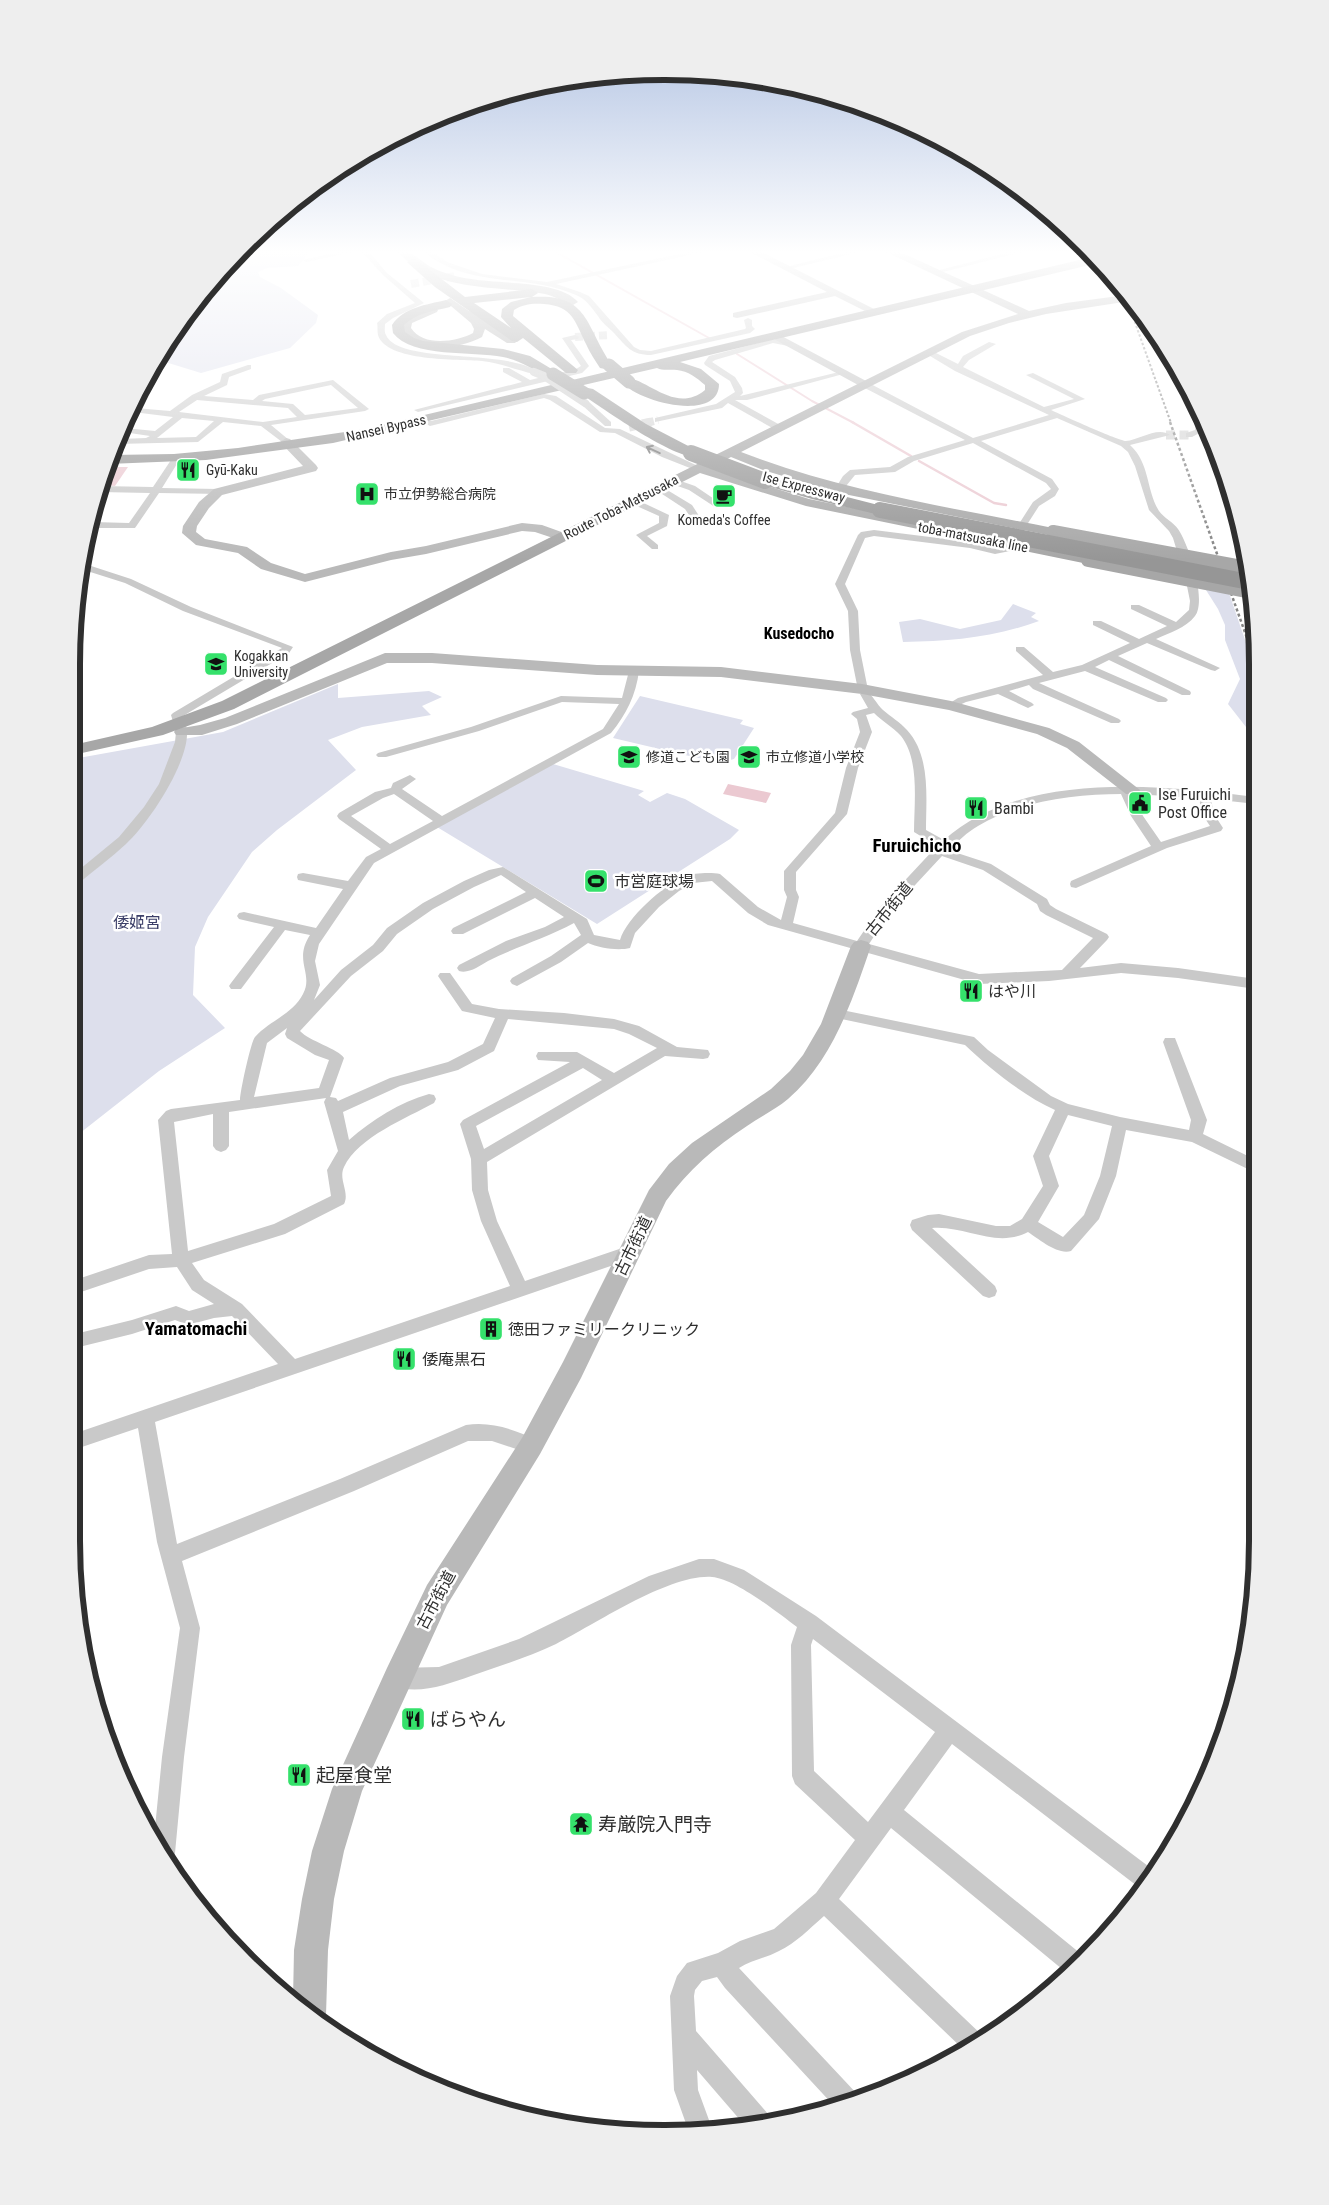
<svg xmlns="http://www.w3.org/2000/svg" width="1329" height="2205" viewBox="0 0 1329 2205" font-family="'Roboto Condensed','Noto Sans JP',sans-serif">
  <rect width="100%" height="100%" fill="#fff"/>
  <g fill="#dddfec">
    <path d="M240,251H311L298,266L267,268L258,272L260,277L281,288L318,315L316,323L290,348L201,373L162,361L160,358L171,335Z"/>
    <path d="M1206,590L1229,593L1256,672V764L1251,752L1246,727L1228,704L1240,679L1225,640V625L1218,609Z"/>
    <path d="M1013,604L1036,613L1031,617L1039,621C992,638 952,641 903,642L899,622L920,619L960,629L1001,620Z"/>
    <path d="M338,684V698L429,691L442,697L422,706L431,715L362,727L328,740L356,770L277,830L252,852L208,917L195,947L193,995L225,1028L159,1071L75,1137L73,759L223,732Z"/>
    <path d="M640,696L743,720L740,724L754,728L734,759L719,763L613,738Z"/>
    <path d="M553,764L644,791L638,795L650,802L667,793L685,799L739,830L730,839L597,924L437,827Z"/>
  </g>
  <g fill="#ebc9d1">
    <path d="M120,467H128L115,486L100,485L105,469Z"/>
    <path d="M728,784L771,793L766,803L723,794Z"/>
  </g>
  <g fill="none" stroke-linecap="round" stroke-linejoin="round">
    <g stroke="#ebc9d1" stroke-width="2">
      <path d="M554,251L709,338"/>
      <path d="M737,354L812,401L854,423"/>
    </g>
    <g stroke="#ebc9d1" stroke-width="2.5">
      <path d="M852,422L911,456"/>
      <path d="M919,461L994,503L1006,505"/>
    </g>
    <g stroke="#d5d5d5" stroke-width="8" stroke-dasharray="8 4" stroke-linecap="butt">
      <path d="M411,284L455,276"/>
      <path d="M1116,285H1118"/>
      <path d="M575,337L610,335"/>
      <path d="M646,423L658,420"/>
    </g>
    <g stroke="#d5d5d5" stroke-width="9" stroke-dasharray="9 4.5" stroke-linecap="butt">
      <path d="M629,427L651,422"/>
      <path d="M1166,435H1189"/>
    </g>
    <g fill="#c9c9c9" fill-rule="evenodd">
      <path d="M342,251H358L306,262L303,260Z"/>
      <path d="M361,251H368L387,273L424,303L393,318L385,324C385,327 384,332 386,335C399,365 507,348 538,372L534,374C517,370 500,363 482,361C459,359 386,362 378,335C377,331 378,326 377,323L387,314L415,303L383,275Z"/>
      <path d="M423,251H431L447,262L482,274L547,282L694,251H708L556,284L580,292L589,296L634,347L640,350L651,351L745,329L746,328L744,320L748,318L752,320V326L755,329L750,333L651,355C631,355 626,346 614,333C608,327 602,323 598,316C592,308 586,299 576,295C526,273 467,289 423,251Z"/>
      <path d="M850,251H864L785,270L782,268Z"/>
      <path d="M1013,251H1026L935,274L932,272Z"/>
      <path d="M575,335L579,337L578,339L571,340L589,366L582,373L418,412L414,410L522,382L503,372V368H509L530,380L576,369L581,366L562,338Z"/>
      <path d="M773,339L797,345L793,347L773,343L715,360L712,362L735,377L742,388L743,393L740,396L843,371L847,373L747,400H735L782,426V430H776L728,403L722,408L655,422V418L716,404L735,392L730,381L705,365L704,363L709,356Z"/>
      <path d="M989,342L996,344L969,360L963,367L1044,407L1074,399L1026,375L1033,373L1085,399L1051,410C1062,415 1119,441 1126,441C1139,440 1158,426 1170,435L1130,445C1150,463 1146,490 1159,511C1164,518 1173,522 1178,529C1189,545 1207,600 1195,616C1186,628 1169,633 1156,639L1220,668L1215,671L1211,670L1147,643L1118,656L1190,691L1191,693L1190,695H1182L1109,660L1095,667L1166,698L1168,700L1166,702H1158L1085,671L1039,683L1119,719L1121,721L1119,723H1111L1033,689L1029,685L1009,691L1032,703L1034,705L1028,708L998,694L966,702L951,709L945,706L958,698L1043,675L1016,651V647H1024L1053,672L1082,665L1130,643L1093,625V621H1101L1139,639L1167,626L1131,609V605H1139L1176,622L1189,610L1190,601L1186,581L1173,538L1169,531L1149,510L1135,466L1128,452L1121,446L1057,418L981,441L1052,479L1059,489L1055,496L1039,506L1010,551L995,554L970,548L874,536L865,538L845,584L858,611L860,650L867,685L862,688L857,685L850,650L848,611L835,584L858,535L861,532L874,530L970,542L995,548L1004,547L1033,502L1051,489L1046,483L973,443L914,461L895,472L855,475L842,491L835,489L843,476L850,470L890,467L908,457L965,440L861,386V382H867L973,438L1049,415L955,371L925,353L932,351L958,364L963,356Z"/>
      <path d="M248,365H251V369L229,377L227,385L204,396L253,400L259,395L333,380L369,409L365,411L271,425L289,440V444L286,445L261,426L223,422L198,442L117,444L120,439L146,438L150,436L123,432L125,428L155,431L173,417L133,412L135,408L170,411L192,395L220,382L222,374ZM331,385L358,408L305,415L293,404L262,401L265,399ZM197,400L288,408L297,417L263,422L179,412ZM182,418L214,421L196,437L157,438Z"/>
      <path d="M544,394L556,396L605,428L620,429L702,468L695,470L662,457L615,433L600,432L550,400L544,398L430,426L418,420L422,418L431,421Z"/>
      <path d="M582,401H588L611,422V426H605L582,405Z"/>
      <path d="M1199,417L1203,431L1192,437H1186V433L1195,430L1196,419Z"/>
      <path d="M176,456L180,459L162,488L218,489L221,490V494L159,493L135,528H92L93,522L129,523L150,493L100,492V486L153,487L173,457Z"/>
      <path d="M672,478L695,486L723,505L721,507H715L689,490L669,483L668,481Z"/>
      <path d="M659,485L692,505L703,522L701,524H695L685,509L656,490V486Z"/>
      <path d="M633,498L669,515L667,526L647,536L658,545V549H652L636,535L659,523V516L630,503V499Z"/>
      <path d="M85,564L131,579L191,607L293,647L289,653L183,716C185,722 188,729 187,735C186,766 149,823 126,844C111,858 94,870 79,883L74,884V874L119,837L144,807L159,784L175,742L176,732L171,715L173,713L282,648L183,611L125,583L84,570Z"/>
      <path d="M634,668L639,671C636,695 626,715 611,733L374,863L319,944L315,961L320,985L314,1000L341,970L373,945L387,928L423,903L464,881L489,870L503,867L587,919L594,935L620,940C627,917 663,886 685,876C694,873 711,872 720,874L758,907L781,920L787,897L784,890V871L835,813L846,768L860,732L857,719L851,714L853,712L868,708L860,694L865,691C872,693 877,705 883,710C891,717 900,722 907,730C931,756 926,798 926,830L944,840C1023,770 1160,785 1256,797V804L1211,799L1214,814L1223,828L1221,831L1167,848L1076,888L1071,887L1070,884L1071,881L1151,846L1131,816L1121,794C1075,794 1019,801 978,826C967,832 958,842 948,850L991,864L1047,899L1050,905L1056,909L1107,934L1109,937L1107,940L1080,968L1121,963L1178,968L1256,979V989L1178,978L1121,973L1049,981L979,984L768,925L748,913L712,881L693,883L679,891L659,907L635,933L630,948C618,951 599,948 588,943L561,962L517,986L512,984L510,981L512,978L551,956L581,935L574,923C546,938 516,947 488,961C479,966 469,974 459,971L457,968L459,965L506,941L545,927L564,917L535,898L463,934H453L451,931L453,928L526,892L501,875L474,887L433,909L397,934L383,951L351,976L300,1031C309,1041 339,1049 344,1058L330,1097L336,1098L338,1101L390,1078L448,1062L483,1044L495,1018L462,1011L438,976L440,973H450L472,1004L499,1009L564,1013L614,1019L639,1026L677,1047L708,1050L710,1054L708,1058L703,1059L665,1056L487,1162L488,1190L497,1221L525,1281L631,1245L637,1247L639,1252L637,1257L155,1422L177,1544L340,1479L466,1425C492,1421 514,1430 538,1440L540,1446L538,1452L531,1454L492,1441H468L354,1491L182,1561L200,1628L184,1757L175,1853L172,1861L169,1862L154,1838L162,1757L180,1628L157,1542L138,1428L76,1449V1433L278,1364L232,1316L214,1318L188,1325L175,1320L132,1334L75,1348V1334L132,1320L176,1306L189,1311L214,1304L192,1290L177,1267L149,1269L75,1294V1280L149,1255L172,1254L158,1120L166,1111L171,1109L240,1100C240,1092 251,1041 255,1037C269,1021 293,1014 303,994C314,973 293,961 310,935L285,930L241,989H231L229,986L231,983L274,927L239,919L237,916L239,913L244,912L316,928L343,889L298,880L297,877L298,874L303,873L348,881L366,857L381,849L339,819L337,816L339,813L375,792L391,788L393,783L410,775L416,779L402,789L442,816L603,729L619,704L562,702L479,731L386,757H378L376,755L378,753L471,727L561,696L622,698L629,671ZM874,713C882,721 893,727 901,736C920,760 914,803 914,832L937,846L881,906L857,941L793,923L799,897L796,890V872L847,814L858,768L872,732L866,715ZM394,794L433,821L390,844L351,816L383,798ZM1133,794L1199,798L1202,814L1210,826L1161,842L1143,816ZM942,856L983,870L1037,904L1040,911L1046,915L1093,938L1062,970L979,974L869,944L890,912ZM508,1019L614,1029L629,1034L657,1048L614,1073L577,1052H538L536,1056L538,1060L570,1062L463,1120L460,1124L471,1159L472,1190L481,1221L510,1286L295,1359L242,1304L204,1280L192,1263L285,1234L344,1204C350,1192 338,1180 344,1167C358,1137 407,1118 434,1103L436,1099L434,1095L429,1094C400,1102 372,1120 349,1140L343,1112L400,1086L458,1070L494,1051ZM287,1028L285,1034L287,1038L315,1055L329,1060L319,1088L254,1097L267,1043ZM583,1068L602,1080L484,1149L476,1126ZM326,1098L324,1102L338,1151L327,1170L331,1196L274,1224L188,1251L174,1122L213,1114V1146L216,1150L221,1152L226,1150L229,1146V1112Z"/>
      <path d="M837,1009L974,1037L988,1050L1051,1096L1068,1104L1120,1117L1189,1130L1191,1120L1163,1042L1165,1038H1175L1207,1120L1203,1134L1256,1160V1173L1192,1142L1126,1130L1116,1176L1099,1219L1071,1251C1057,1255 1039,1239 1028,1232C996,1249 965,1225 932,1228L995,1286L997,1291L995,1296L989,1298L983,1296L912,1230L910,1225L912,1220L928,1215L939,1214L996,1226H1010L1022,1219L1043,1186L1033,1156L1055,1110C1024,1096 990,1069 965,1045L832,1017L830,1014L832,1011ZM1068,1115L1112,1126L1100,1176L1084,1215L1063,1237L1038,1222L1059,1186L1049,1156Z"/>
      <path d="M699,1559H714L744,1570L816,1616L1156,1872L1141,1889L952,1744L904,1810L1086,1958L1068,1974L891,1828L839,1899L984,2037L964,2050L824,1916C809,1929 796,1943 779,1951C766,1958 752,1960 739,1968L858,2095L860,2100L835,2107L725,1988L717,1977L702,1981L695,1990L694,1996L696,2031L769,2115L772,2122L747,2128L697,2070L698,2090L713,2131L689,2132L674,2090L670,1996L677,1976L687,1963L718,1953L740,1941L774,1929L816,1893L855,1840L795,1784L792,1776L791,1645L797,1627C778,1613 736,1579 712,1577C669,1574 596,1624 556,1644C529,1657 499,1666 471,1676C445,1685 417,1696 390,1685L387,1678L390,1671L397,1668L439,1667L519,1639L649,1576ZM813,1639L935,1732L868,1822L814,1771L811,1645Z"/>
    </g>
    <g fill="#b9b9b9" fill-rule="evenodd">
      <path d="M748,251H760L874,309L869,312L865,311L835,296L737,318L733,317V313L827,292Z"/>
      <path d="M776,333L868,382L870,384L868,386H860L772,338V334Z"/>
      <path d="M286,438L290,439L316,465L318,468L316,471L222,495L209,508L197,526L196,532L205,539L247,547L271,563L305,574L391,552L426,546L522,523L542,525L567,534L569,537L562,541L535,532L522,531L426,554L391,560L305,582L261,569L238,553L196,545L182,533L183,526L199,502L214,489L303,466L280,442Z"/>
      <path d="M385,653H432L597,665L721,667L862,684L951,701L1049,728L1079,742L1140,790L1138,794H1126L1067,748L1037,734L949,710L862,694L721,677L597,675L432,663H387L237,724L202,735H176L174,732L176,729L200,725L225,718Z"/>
      <path d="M861,940L868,942L871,946C852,1001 833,1060 788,1099C776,1109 760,1117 747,1126C715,1147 688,1170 666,1201L581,1378L540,1454L447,1605L362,1791L344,1851L334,1899L328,1950L326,2015L323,2023L304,2011L293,2000L294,1950L302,1899L312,1851L332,1789L387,1668L427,1585L522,1438L563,1362L649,1190L669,1164L692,1143L771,1089L790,1071L803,1055L821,1024L851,946L854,942Z"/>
    </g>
    <g fill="#a7a7a7" fill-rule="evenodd">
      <path d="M397,251C414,251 417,259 431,267C443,273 457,277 471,279C498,284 560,280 578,302L573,305C563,303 555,296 545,294C496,285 434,293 397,251Z"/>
      <path d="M884,251H898L1029,311L1066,303L1126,295L1130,301L1046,314L1009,323L970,336L741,452C841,491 948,507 1053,528L1058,529L1060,532L1058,535L1053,536L839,493L763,470L731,457L710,468L809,499L1088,556L1095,560L1093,563L1088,564L806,506L700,473L234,709L163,735L73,755V745L152,727L222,701L962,332L1018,314Z"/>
      <path d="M450,298L469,311L475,312L517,341L515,343H507L485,329L482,337C457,350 416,355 399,328C404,314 420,310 433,307L438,310L437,312L412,323L411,328C423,347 456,342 473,333L474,329L471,323L445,301Z"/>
    </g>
    <g fill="#969696" fill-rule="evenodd">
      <path d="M1092,257L1098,263L680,362L701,369L719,384C719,423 637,402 622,382L624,379C644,374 674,416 705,390V385C697,378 688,371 677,370C670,369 663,371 657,368L333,443L206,460L108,464L112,455L174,454L238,448L365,429Z"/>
      <path d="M413,258L417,260L465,297L532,289L538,293L532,297C590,293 585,327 612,365L605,369L600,368C595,360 590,353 586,344C575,322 573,306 544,304C533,303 523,304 514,310L513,316L519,321L578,370L576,373H566L523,338L517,342L512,341L435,287L409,264L407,262ZM531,297L511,302L502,309L501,317L511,328L474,303Z"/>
      <path d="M446,300L452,304L450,307C434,311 416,313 404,325L405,332L414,338L423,341L503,349L530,356L560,374L553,378L548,377C533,369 519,360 503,357C473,351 412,358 393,333L392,325C404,307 426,305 446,300Z"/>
      <path d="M588,388L593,389L646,424L696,450L699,453L696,456C677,461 602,408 583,395L581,392Z"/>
      <path d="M765,476L886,507L888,510L886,513L880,515L812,499L760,484L757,481L760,478Z"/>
    </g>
    <path stroke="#848484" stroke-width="2" stroke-dasharray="2.5 2" stroke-linecap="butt" d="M1124,292L1171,423"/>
    <path stroke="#848484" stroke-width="2.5" stroke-dasharray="3 2.5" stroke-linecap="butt" d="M1170,422L1247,638"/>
    <path stroke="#848484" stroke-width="3" stroke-dasharray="4 3" stroke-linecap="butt" d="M1247,636L1256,663"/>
    <path stroke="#c9c9c9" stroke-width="8" d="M534,372L544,376L585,403"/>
    <g stroke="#a7a7a7" stroke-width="14">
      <path d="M1053,532L1247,568"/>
      <path d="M1088,560L1251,592"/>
    </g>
    <g stroke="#969696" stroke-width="13">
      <path d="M609,365L629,382"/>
      <path d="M553,374L584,393"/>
    </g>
    <g stroke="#969696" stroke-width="16">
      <path d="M691,453L765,481"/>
      <path d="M880,510L1249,582"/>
    </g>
  </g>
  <defs><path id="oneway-shaft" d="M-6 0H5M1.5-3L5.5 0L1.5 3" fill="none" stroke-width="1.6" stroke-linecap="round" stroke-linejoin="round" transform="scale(1.25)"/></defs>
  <use stroke="#747474" href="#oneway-shaft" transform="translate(653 450) rotate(-155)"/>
  <linearGradient id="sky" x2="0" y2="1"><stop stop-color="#a9bcdf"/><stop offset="0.45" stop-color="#fff"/><stop offset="1" stop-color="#fff" stop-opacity="0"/></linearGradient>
  <rect width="1329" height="560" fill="url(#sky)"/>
  <defs>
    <symbol id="restaurant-square" viewBox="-11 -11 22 22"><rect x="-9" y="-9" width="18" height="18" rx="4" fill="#35e16b" stroke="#fff"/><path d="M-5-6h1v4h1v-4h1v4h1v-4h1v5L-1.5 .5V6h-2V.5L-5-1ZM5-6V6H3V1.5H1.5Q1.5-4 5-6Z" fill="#111"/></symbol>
    <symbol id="hospital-square" viewBox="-11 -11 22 22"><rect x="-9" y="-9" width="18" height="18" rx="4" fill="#35e16b" stroke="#fff"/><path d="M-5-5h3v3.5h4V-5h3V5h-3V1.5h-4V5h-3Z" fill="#111"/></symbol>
    <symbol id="cafe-square" viewBox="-11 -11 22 22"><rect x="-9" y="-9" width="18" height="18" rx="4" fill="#35e16b" stroke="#fff"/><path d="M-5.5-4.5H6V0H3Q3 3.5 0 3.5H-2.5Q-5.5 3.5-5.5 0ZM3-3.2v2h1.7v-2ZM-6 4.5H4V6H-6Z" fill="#111"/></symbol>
    <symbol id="university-square" viewBox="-11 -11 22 22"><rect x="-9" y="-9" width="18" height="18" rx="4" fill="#35e16b" stroke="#fff"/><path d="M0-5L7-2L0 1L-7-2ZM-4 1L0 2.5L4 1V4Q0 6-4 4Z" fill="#111"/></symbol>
    <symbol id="school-square" viewBox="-11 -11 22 22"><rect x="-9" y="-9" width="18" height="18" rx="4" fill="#35e16b" stroke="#fff"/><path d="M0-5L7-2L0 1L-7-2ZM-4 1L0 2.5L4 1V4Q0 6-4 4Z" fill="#111"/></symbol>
    <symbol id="civic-square" viewBox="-11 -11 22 22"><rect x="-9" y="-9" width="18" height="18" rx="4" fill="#35e16b" stroke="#fff"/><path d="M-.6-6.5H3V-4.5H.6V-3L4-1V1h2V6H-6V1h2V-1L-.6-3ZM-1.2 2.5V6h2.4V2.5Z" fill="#111"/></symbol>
    <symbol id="stadium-square" viewBox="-11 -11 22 22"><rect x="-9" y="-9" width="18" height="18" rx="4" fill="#35e16b" stroke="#fff"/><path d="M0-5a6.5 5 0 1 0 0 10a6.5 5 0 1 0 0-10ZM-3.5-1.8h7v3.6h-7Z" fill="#111"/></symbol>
    <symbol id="building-square" viewBox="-11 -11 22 22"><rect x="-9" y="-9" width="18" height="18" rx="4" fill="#35e16b" stroke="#fff"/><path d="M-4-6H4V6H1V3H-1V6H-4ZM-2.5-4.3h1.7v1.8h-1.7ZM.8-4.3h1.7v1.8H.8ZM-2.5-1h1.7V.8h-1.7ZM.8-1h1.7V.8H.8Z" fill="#111"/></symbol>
    <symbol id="temple-square" viewBox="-11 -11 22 22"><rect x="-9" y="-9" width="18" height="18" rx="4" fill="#35e16b" stroke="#fff"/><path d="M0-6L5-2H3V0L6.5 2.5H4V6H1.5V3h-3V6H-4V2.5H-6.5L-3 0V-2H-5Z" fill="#111"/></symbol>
  </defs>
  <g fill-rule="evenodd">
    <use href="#restaurant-square" x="174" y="456" width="28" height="28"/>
    <use href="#hospital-square" x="353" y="480" width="28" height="28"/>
    <use href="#cafe-square" x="710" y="482" width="28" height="28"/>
    <use href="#university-square" x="202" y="650" width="28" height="28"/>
    <use href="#school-square" x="615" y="743" width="28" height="28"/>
    <use href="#school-square" x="735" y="743" width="28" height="28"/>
    <use href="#civic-square" x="1126" y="789" width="28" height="28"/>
    <use href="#restaurant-square" x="962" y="794" width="28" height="28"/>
    <use href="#stadium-square" x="582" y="867" width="28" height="28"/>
    <use href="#restaurant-square" x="957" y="977" width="28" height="28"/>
    <use href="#building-square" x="477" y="1315" width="28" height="28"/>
    <use href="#restaurant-square" x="390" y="1345" width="28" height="28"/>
    <use href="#restaurant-square" x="399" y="1705" width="28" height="28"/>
    <use href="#restaurant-square" x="285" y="1761" width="28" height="28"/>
    <use href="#temple-square" x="567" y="1810" width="28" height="28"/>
  </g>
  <g text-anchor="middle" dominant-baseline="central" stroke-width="5" stroke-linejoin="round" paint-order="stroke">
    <g font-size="14" fill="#2f2f2f" stroke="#fff">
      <text transform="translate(386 428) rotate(-13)">Nansei Bypass</text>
      <text transform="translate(804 487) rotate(15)">Ise Expressway</text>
      <text transform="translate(621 507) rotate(-27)">Route Toba-Matsusaka</text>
      <text transform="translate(973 537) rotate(11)">toba-matsusaka line</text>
    </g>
    <g font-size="14" fill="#2f2f2f" stroke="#fff" text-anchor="start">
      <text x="206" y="470">Gyū-Kaku</text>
      <text x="384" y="494">市立伊勢総合病院</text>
      <text x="724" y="520" text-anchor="middle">Komeda's Coffee</text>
      <text x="234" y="656">Kogakkan<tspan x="234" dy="16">University</tspan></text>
      <text x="646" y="757">修道こども園</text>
      <text x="766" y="757">市立修道小学校</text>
    </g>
    <g font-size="16" font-weight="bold" fill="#000" stroke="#fff">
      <text x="799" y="633">Kusedocho</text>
    </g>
    <g font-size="16" fill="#2f2f2f" stroke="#fff" text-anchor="start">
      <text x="1158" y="794">Ise Furuichi<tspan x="1158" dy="18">Post Office</tspan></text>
      <text x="994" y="808">Bambi</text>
      <text x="614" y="881">市営庭球場</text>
      <text x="988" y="991">はや川</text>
      <text x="508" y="1329">徳田ファミリークリニック</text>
      <text x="422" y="1359">倭庵黒石</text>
    </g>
    <g font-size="16" fill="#2f2f2f" stroke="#fff">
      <text transform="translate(889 909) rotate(-51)">古市街道</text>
      <text transform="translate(633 1246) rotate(-64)">古市街道</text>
      <text transform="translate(436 1600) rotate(-62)">古市街道</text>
    </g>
    <g font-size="16" fill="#3d4069" stroke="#fff">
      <text x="137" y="922">倭姬宮</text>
    </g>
    <g font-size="19" font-weight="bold" fill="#000" stroke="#fff">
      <text x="917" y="845">Furuichicho</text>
      <text x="196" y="1328">Yamatomachi</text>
    </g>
    <g font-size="19" fill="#2f2f2f" stroke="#fff" text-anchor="start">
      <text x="430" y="1719">ばらやん</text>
      <text x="316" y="1775">起屋食堂</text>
      <text x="598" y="1824">寿厳院入門寺</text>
    </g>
  </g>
  <path d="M0 0H1329V2205H0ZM664 80H665A584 584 0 0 1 1249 664V1541A584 584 0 0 1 665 2125H664A584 584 0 0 1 80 1541V664A584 584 0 0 1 664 80Z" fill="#eee" fill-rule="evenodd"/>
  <path fill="none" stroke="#2f2f2f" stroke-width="6" d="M664 80H665A584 584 0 0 1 1249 664V1541A584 584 0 0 1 665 2125H664A584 584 0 0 1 80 1541V664A584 584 0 0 1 664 80Z"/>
</svg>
